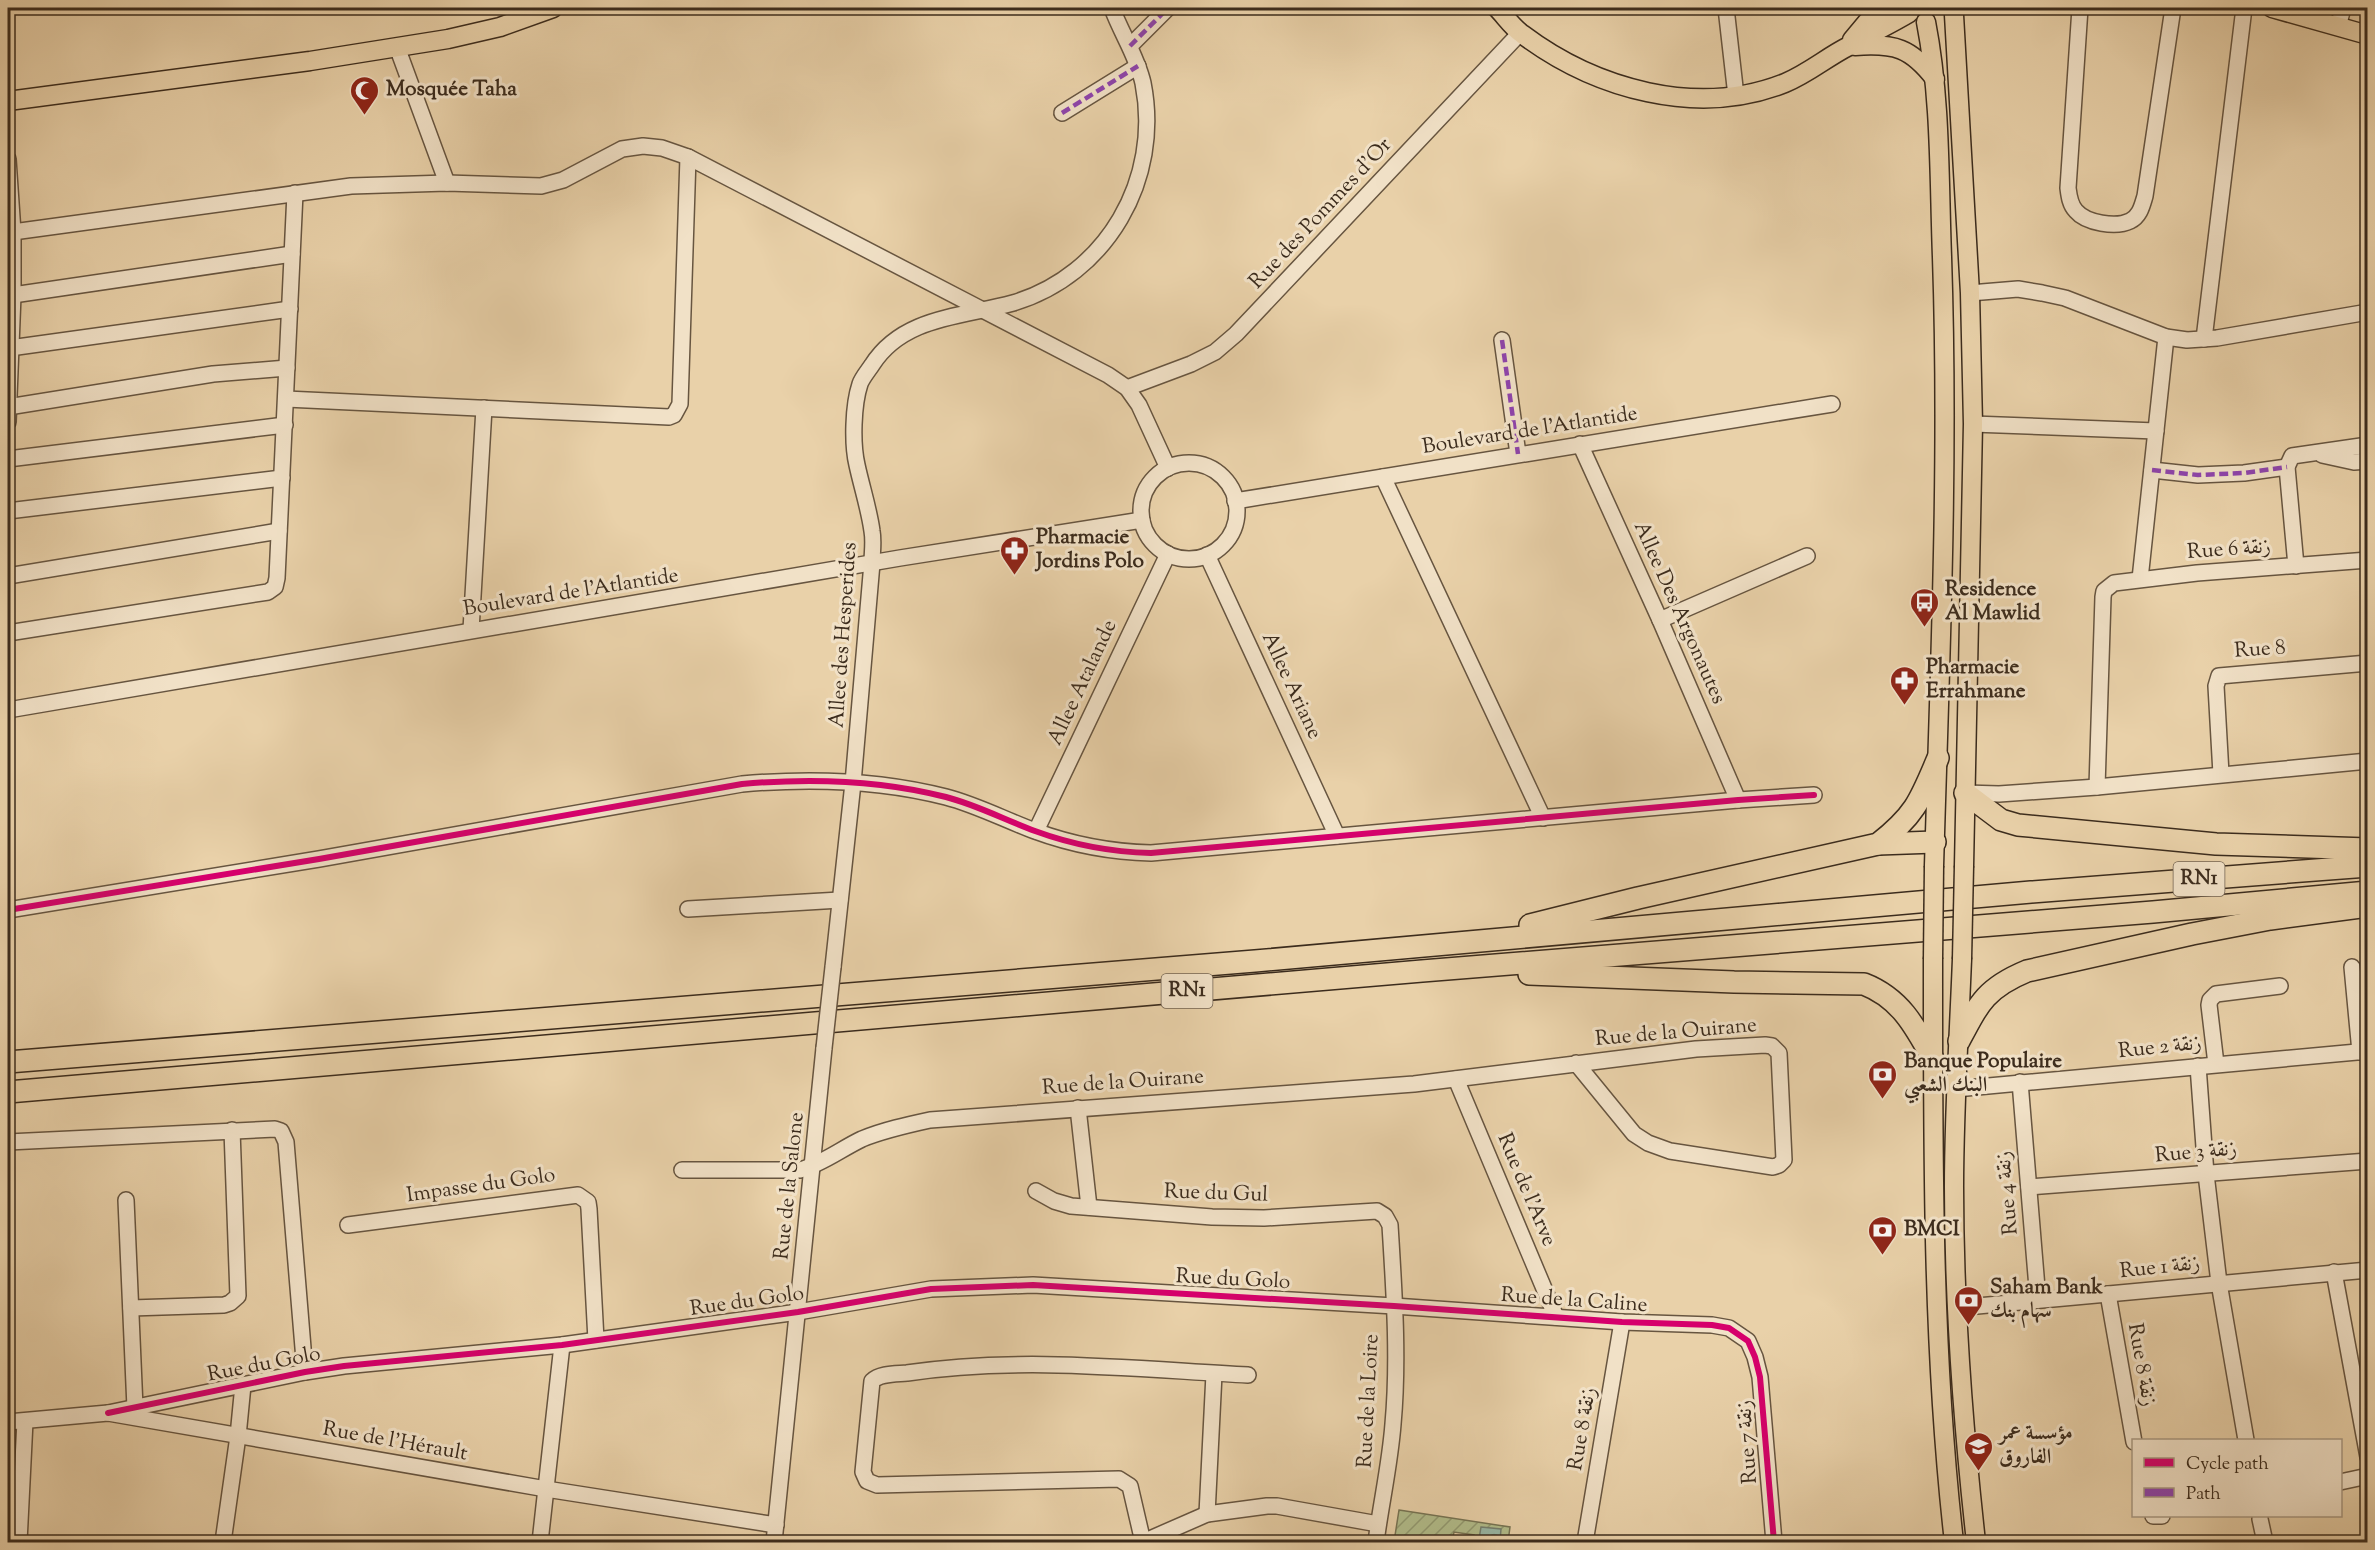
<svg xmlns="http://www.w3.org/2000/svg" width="2375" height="1550" viewBox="0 0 2375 1550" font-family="'Sorts Mill Goudy',Amiri,serif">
  <defs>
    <pattern id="garden-furrows" width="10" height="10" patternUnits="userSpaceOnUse" patternTransform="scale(1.5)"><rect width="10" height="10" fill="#b2bd8b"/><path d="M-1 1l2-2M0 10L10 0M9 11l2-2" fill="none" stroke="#929a71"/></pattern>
    <pattern id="water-waves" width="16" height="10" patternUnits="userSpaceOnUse" patternTransform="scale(1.5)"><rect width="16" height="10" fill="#98b7a5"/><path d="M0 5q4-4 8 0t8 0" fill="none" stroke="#7d9586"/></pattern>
  </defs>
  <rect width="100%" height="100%" fill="#e9d1a9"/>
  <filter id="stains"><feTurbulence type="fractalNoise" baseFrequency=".00333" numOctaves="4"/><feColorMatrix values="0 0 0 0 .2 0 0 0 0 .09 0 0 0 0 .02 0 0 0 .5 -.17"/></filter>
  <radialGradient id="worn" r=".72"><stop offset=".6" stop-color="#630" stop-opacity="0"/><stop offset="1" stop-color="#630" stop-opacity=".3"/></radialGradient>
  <path fill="url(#garden-furrows)" stroke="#777454" stroke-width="1.5" d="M1399,1510L1510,1527L1508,1542H1473L1474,1535L1454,1532L1452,1541L1455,1542H1394Z"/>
  <path fill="url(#water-waves)" stroke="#737f6f" stroke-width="1.5" d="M1481,1527L1501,1529L1500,1541L1479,1539Z"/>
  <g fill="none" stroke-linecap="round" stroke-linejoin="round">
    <defs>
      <g id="minor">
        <path d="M1726,8L1736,96"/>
        <path d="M2080,8L2068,188C2069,196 2070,205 2076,211C2086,223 2116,228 2130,221C2140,216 2142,206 2145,196L2173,8"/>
        <path d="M2338,27L2343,8"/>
        <path d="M1130,46L1168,8"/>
        <path d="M397,47L447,183"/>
        <path d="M1062,113L1138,66"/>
        <path d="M8,159L13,232V295L8,422"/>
        <path d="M13,232L351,186L447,183L541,186L563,180L622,149L643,146L662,148L688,157L1108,375L1127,388L1139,405L1168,468"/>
        <path d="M1970,293L2018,289L2042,293L2065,298L2166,337L2187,340L2217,338L2368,312"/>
        <path d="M13,295L292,254"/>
        <path d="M2204,339L2244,8"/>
        <path d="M1502,340L1518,454"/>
        <path d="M10,348L290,309"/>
        <path d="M1127,388L1191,364L1215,352L1236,334L1520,33"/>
        <path d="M286,399L669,417L674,415L680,404L688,157"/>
        <path d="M8,407L213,374L287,368"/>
        <path d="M1973,424L2156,431"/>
        <path d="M1580,444L1660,620L1738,800"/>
        <path d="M2322,455L2354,462L2368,461"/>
        <path d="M8,459L285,425"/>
        <circle cx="1189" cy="511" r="48"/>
        <path d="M2152,470L2198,475L2244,473L2287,467"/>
        <path d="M1383,477L1543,818"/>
        <path d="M1235,501L1832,404"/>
        <path d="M8,511L282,478"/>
        <path d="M1207,555L1337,836"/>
        <path d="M2296,566L2287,467L2292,456L2368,445"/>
        <path d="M8,576L279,531"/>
        <path d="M2140,579L2166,337"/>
        <path d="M1660,620L1807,556"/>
        <path d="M471,630L484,408"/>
        <path d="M8,633L268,592L275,587L277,578L295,193"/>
        <path d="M8,710L900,558L1142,520"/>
        <path d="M2221,774L2216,686L2219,676L2368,663"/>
        <path d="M2097,787L2103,597L2104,591L2114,583L2197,573L2368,560"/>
        <path d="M1965,793L1999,794L2097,787L2368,761"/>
        <path d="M1036,831L1168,554"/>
        <path d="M688,909L840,900"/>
        <path d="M8,910L319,859L742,784C810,778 880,780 946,797C977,805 1005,820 1035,831C1073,845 1111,852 1151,853L1738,800L1814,795"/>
        <path d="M833,967L853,783L872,563C872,553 874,542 872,531C869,509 862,488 857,465C852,444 853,405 860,384C862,378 868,371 872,365C903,316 963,317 1013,303C1107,275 1162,179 1143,83C1137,56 1121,33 1112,8"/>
        <path d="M2352,967L2360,1052"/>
        <path d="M2216,1064L2209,1005L2210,1000L2216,994L2280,986"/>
        <path d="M2198,1066L2206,1174L2219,1283L2246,1440"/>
        <path d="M1456,1079L1556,1317"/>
        <path d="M2020,1082L2038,1300"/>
        <path d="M1956,1089L2368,1051"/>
        <path d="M1078,1108L1089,1207"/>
        <path d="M8,1142L275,1129L281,1131L286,1142L305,1372"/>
        <path d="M682,1170H800C822,1164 841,1149 862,1139C884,1130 907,1125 930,1120L1414,1084L1696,1049L1765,1045L1772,1046L1779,1053L1784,1160L1779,1165L1773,1167L1670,1151L1648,1143L1634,1134L1576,1063"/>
        <path d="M2029,1187L2368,1161"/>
        <path d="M1036,1191L1054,1201L1071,1206L1212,1217L1264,1218L1377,1211L1385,1216L1390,1225C1394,1291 1399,1358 1393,1424C1390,1464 1381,1503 1376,1542"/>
        <path d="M126,1200L135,1408"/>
        <path d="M348,1225L578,1195L588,1202L589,1209L596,1340"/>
        <path d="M2334,1272L2368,1457"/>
        <path d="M2108,1294L2134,1442"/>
        <path d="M131,1308L224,1305L230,1303L238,1296L232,1130"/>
        <path d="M1956,1308L2368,1270"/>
        <path d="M108,1413L305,1372L344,1366L562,1345L798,1312L931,1289L1033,1285L1394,1306L1622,1322L1712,1325L1729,1328L1748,1341L1755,1357L1760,1377L1774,1542"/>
        <path d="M8,1422L108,1413L546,1489L776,1525"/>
        <path d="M2340,1482L2368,1476"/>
        <path d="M1207,1514L1214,1374"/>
        <path d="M2153,1516H2162"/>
        <path d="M2260,1519L2265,1542"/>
        <path d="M19,1542L25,1421"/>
        <path d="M223,1542L238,1436L243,1385"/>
        <path d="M540,1542L562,1345"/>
        <path d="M774,1542L824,1048"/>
        <path d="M1143,1542L1130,1486L1119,1479L877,1485L867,1481L863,1472L872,1381C880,1373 896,1374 907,1373C1020,1356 1135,1369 1248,1375"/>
        <path d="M1143,1542L1207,1514L1267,1506H1277L1378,1524"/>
        <path d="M1585,1542L1622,1322"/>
      </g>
      <g id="major">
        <path d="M1497,8C1505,16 1512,27 1522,34C1595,89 1697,118 1785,83C1809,73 1827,57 1849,46C1869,34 1889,25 1909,13"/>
        <path d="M2272,8L2368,35"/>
        <path d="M1954,15L1970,293L1973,424L1964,866"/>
        <path d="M1926,22C1941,99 1939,179 1942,257C1949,460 1940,663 1934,866"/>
        <path d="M1852,40L1867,22L1885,8"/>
        <path d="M1855,46C1895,43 1911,48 1935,79"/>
        <path d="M8,101L310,61L448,39L500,27L553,8"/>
        <path d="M1933,959C1933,1153 1932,1349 1954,1542"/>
        <path d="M1962,959C1959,1035 1954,1111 1954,1187C1954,1306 1963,1425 1976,1542"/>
      </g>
      <g id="highway">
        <path d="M1965,793L2001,820L2018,825L2216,844L2368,849"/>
        <path d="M1878,844L1935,842"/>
        <path d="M1530,925L1638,898L1878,844C1915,815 1920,801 1938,758"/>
        <path d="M1529,974L1734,982L1864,984C1900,998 1915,1026 1933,1059"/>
        <path d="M1959,1041C1979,1003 1986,988 2027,971L2192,934L2270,919L2368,906"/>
        <path d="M8,1062L1255,961L2031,892L2368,866"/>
        <path d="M8,1092L1422,971L2153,912L2368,892"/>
      </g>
    </defs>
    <use href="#minor" stroke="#675540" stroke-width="18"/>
    <use href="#major" stroke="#3c2c1d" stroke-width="21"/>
    <use href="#highway" stroke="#3c2c1d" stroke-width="24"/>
    <use href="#minor" stroke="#f1e1c7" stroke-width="15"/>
    <use href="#major" stroke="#e9d1a9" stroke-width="18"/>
    <use href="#highway" stroke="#e9d1a9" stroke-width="21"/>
    <defs>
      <path id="minor-bridge" d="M824,1048L833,967"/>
      <g id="major-bridge">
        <path d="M1933,959L1934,866"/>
        <path d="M1962,959L1964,866"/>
      </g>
    </defs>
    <use href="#minor-bridge" stroke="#675540" stroke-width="18" stroke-linecap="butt"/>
    <use href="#major-bridge" stroke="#3c2c1d" stroke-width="21" stroke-linecap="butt"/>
    <use href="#minor-bridge" stroke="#f1e1c7" stroke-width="15"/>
    <use href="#major-bridge" stroke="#e9d1a9" stroke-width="18"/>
    <g stroke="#8e44ad" stroke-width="4.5" stroke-dasharray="9 4.5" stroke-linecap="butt">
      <path d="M1130,46L1168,8"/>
      <path d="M1062,113L1138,66"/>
      <path d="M1502,340L1518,454"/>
      <path d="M2152,470L2198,475L2244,473L2287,467"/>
    </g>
    <defs>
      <g id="cycleway">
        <path d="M8,910L319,859L742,784C810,778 880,780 946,797C977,805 1005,820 1035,831C1073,845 1111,852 1151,853L1738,800L1814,795"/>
        <path d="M108,1413L305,1372L344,1366L562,1345L798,1312L931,1289L1033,1285L1394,1306L1622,1322L1712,1325L1729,1328L1748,1341L1755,1357L1760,1377L1774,1542"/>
      </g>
    </defs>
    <use href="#cycleway" stroke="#f1e1c7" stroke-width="10"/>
    <use href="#cycleway" stroke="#d6006c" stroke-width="6"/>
  </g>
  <defs>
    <symbol id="mosque-pin" viewBox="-11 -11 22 30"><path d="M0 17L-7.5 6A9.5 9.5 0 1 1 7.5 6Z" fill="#8f2418" stroke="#f1e1c7"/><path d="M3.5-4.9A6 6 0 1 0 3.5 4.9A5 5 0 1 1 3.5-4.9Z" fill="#fff"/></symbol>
    <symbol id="pharmacy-pin" viewBox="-11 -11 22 30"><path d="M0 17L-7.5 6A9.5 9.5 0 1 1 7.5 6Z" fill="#8f2418" stroke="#f1e1c7"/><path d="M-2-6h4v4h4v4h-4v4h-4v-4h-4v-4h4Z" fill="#fff"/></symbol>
    <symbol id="bus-pin" viewBox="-11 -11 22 30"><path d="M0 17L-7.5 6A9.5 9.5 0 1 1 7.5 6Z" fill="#8f2418" stroke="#f1e1c7"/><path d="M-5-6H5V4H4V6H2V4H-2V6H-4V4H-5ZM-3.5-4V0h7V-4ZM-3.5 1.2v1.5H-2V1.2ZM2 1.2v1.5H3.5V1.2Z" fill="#fff"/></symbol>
    <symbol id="bank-pin" viewBox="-11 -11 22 30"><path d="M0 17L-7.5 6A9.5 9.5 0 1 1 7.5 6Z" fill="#8f2418" stroke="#f1e1c7"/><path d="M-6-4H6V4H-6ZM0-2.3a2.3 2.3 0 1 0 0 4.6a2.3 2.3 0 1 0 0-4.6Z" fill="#fff"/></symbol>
    <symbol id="school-pin" viewBox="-11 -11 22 30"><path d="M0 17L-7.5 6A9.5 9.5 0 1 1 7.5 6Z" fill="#8f2418" stroke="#f1e1c7"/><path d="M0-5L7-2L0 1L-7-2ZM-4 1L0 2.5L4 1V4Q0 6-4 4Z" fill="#fff"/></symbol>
  </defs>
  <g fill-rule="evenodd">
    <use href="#mosque-pin" x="348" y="74" width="33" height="45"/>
    <use href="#pharmacy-pin" x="998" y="534" width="33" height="45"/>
    <use href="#bus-pin" x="1908" y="586" width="33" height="45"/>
    <use href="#pharmacy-pin" x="1888" y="664" width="33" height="45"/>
    <use href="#bank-pin" x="1866" y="1058" width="33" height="45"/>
    <use href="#bank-pin" x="1866" y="1214" width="33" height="45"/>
    <use href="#bank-pin" x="1952" y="1284" width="33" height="45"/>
    <use href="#school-pin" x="1962" y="1430" width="33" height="45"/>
  </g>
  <g text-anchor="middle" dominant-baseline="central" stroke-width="6" stroke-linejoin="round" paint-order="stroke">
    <g fill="#f1e1c7" stroke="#726250" stroke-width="1.5">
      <rect x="2173.5" y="862" width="51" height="34" rx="4.5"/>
      <rect x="1161.5" y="974" width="51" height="34" rx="4.5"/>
    </g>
    <g font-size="20" font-weight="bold" fill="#3c2c1d">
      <text x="2199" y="879">RN1</text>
      <text x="1187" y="991">RN1</text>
    </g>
    <g font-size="21" font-weight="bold" fill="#3c2c1d" stroke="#f1e1c7" text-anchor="start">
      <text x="386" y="90">Mosquée Taha</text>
      <text x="1036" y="538">Pharmacie<tspan x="1036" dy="24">Jordins Polo</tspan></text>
      <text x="1945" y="590">Residence<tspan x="1945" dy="24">Al Mawlid</tspan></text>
      <text x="1926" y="668">Pharmacie<tspan x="1926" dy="24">Errahmane</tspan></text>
      <text x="1904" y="1062">Banque Populaire<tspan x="1904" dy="24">البنك الشعبي</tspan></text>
      <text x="1904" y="1230">BMCI</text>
      <text x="1990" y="1288">Saham Bank<tspan x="1990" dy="24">سهام بنك</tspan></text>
      <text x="1999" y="1434">مؤسسة عمر<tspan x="1999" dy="24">الفاروق</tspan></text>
    </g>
    <g font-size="21" fill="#3c2c1d" stroke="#f1e1c7">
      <text transform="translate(1321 214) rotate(-47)">Rue des Pommes d'Or</text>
      <text transform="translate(1530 431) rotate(-9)">Boulevard de l'Atlantide</text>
      <text transform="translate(2229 550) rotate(-4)">Rue 6 زنقة</text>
      <text transform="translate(571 593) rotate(-9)">Boulevard de l'Atlantide</text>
      <text transform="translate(1679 613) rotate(66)">Allee Des Argonautes</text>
      <text transform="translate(844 635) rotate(-86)">Allee des Hesperides</text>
      <text transform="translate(2260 650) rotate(-4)">Rue 8</text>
      <text transform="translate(1083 683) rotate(-65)">Allee Atalande</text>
      <text transform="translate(1291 686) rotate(65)">Allee Ariane</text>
      <text transform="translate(1676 1033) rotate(-5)">Rue de la Ouirane</text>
      <text transform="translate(2160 1048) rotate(-6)">Rue 2 زنقة</text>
      <text transform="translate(1123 1083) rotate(-4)">Rue de la Ouirane</text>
      <text transform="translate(2196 1153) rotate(-5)">Rue 3 زنقة</text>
      <text transform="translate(481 1186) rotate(-8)">Impasse du Golo</text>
      <text transform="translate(790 1186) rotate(-84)">Rue de la Salone</text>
      <text transform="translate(1526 1190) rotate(67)">Rue de l'Arve</text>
      <text transform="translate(2008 1193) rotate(-95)">Rue 4 زنقة</text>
      <text transform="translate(1216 1194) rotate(2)">Rue du Gul</text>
      <text transform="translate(2160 1268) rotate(-6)">Rue 1 زنقة</text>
      <text transform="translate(1233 1280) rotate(3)">Rue du Golo</text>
      <text transform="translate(1574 1301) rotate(4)">Rue de la Caline</text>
      <text transform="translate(747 1302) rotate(-8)">Rue du Golo</text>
      <text transform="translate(264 1365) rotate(-11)">Rue du Golo</text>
      <text transform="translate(2141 1365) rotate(80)">Rue 8 زنقة</text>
      <text transform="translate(1369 1401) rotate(-87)">Rue de la Loire</text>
      <text transform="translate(1583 1429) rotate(-80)">Rue 8 زنقة</text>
      <text transform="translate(395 1442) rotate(10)">Rue de l'Hérault</text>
      <text transform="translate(1748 1442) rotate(-94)">Rue 7 زنقة</text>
    </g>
  </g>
  <rect width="2375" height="1550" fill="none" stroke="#e9d1a9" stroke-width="30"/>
  <rect x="9" y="9" width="2357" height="1532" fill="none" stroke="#3c2c1d" stroke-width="3"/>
  <rect x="15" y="15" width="2345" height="1520" fill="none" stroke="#3c2c1d" stroke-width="1.5"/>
  <rect x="2132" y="1439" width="210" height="78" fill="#f1e1c7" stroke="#a99983" stroke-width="1.5"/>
  <rect x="2144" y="1458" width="30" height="9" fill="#d6006c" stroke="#a99983" stroke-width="1.5"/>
  <text x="2186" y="1469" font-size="18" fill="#3c2c1d">Cycle path</text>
  <rect x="2144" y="1488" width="30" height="9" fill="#8e44ad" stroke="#a99983" stroke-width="1.5"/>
  <text x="2186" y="1499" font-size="18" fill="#3c2c1d">Path</text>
  <rect width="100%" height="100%" filter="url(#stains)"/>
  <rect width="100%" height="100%" fill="url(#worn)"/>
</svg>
